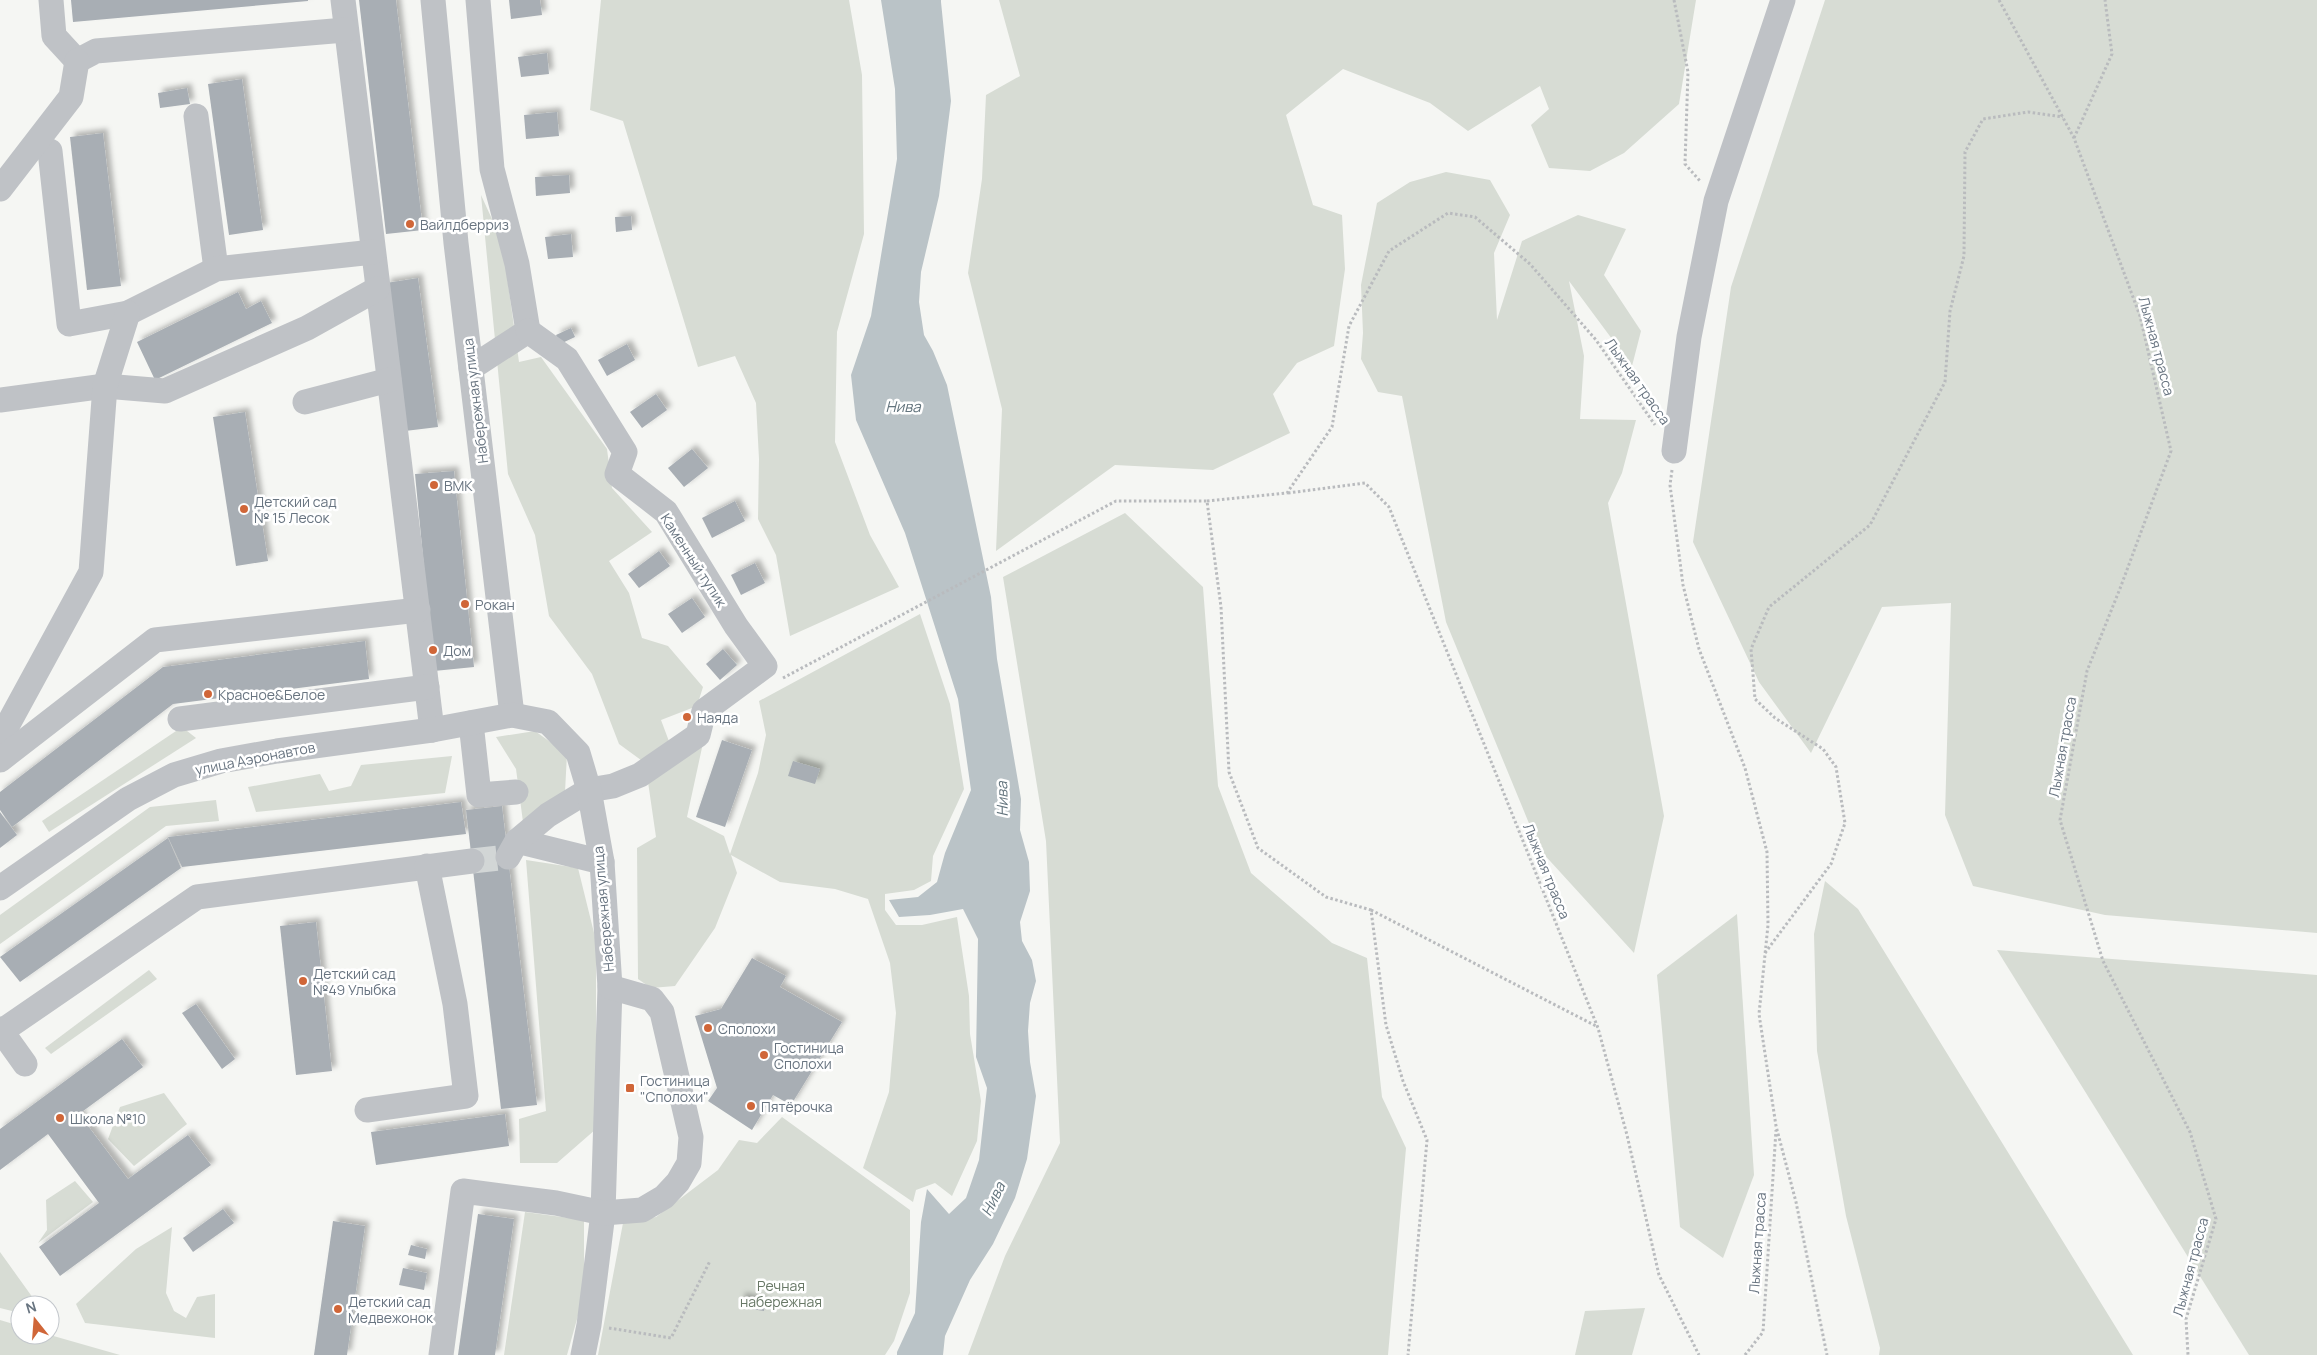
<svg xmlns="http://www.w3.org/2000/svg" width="2317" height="1355" viewBox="0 0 2317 1355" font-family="Manrope,sans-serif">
  <defs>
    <filter id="shadow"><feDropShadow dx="4.5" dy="-4.5" stdDeviation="2.5" flood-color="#0004"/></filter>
  </defs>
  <rect width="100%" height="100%" fill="#f5f6f3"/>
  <g fill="#d7dcd4">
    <path d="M601,0H849L862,75L864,234L837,332L835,442L870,535L899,587L790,636L776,555L758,519L759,459L756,403L735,356L698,367L623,121L590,110Z"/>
    <path d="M999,0H1696L1679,104L1624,153L1590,171L1549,168L1531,125L1549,109L1540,86L1468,131L1430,103L1343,69L1286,115L1313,205L1342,215L1345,269L1334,346L1297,363L1273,394L1290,433L1213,470L1115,465L996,551L1002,409L968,273L982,179L986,95L1020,76Z"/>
    <path d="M1825,0H2317V933L2105,915L1973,886L1945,815L1951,603L1882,607L1811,753L1759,682L1693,542L1731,287Z"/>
    <path d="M1446,172L1490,180L1510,215L1494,253L1497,320L1522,241L1578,215L1626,229L1604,275L1641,331L1632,366L1569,281L1584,356L1580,419L1636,420L1622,473L1608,503L1664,816L1634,953L1540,850L1446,622L1402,396L1378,392L1361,359L1363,333L1361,285L1377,203L1410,182Z"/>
    <path d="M481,195L502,241L519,362L541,357L607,449L612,488L652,532L609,561L629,593L642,638L668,646L703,687L697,706L661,720L670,744L645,763L619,744L592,674L549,616L535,535L508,474Z"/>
    <path d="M1125,513L1203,587L1218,786L1251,873L1332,943L1367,958L1382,1097L1406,1148L1388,1355H968L1005,1256L1060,1143L1046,841L1003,577Z"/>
    <path d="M920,614L950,704L964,789L933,856L931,881L914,890L885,894V910L896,925H922L957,917L969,996L970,1034L981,1101L977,1141L952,1196L935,1183L916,1190L913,1202L863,1168L889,1092L896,1013L890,963L868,899L835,889L780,882L731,855L737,873L715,928L675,986L651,988L638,979L637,848L656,837L648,782L703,743L687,817L724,836L730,854L758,773L766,735L759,701Z"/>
    <path d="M182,727L196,738L49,832L42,821Z"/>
    <path d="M535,731L567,754L565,792L523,822L516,769L496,737Z"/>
    <path d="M452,756L445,793L256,812L248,787L320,774L329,791L351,786L361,765Z"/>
    <path d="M216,800L219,821L166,826L0,944V915L150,807Z"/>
    <path d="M526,860L578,868L596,941V1129L557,1163H520L519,1119L546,1111Z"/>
    <path d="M1825,881L1858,909L2133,1355H1879L1880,1348L1846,1216L1817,1051L1814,934Z"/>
    <path d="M1737,914L1754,1175L1723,1258L1680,1227L1657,975Z"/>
    <path d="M1997,950L2317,975V1355H2249Z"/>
    <path d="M149,970L157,979L51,1054L45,1048Z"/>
    <path d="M164,1093L187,1124L134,1166L108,1139L120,1107Z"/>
    <path d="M782,1117L910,1210V1293L894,1341L885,1355H598L623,1223L656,1217L718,1170L739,1140L757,1143Z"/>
    <path d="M75,1181L93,1202L38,1243L47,1230L46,1200Z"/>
    <path d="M525,1212L584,1220V1294L567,1355H504Z"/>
    <path d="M172,1227L166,1293L174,1311L186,1318L197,1297L215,1294V1338L85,1323L76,1304L136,1249Z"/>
    <path d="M0,1252L33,1298L28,1305H20V1313L0,1308Z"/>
    <path d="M1645,1308L1632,1355H1575L1585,1311Z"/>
    <path d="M0,1320L20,1326V1335H50L120,1355H0Z"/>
  </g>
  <path fill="#bac3c7" d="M881,0H941V2L951,101L939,196L921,272L919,302L924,335L933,351L947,385L991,597L997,659L1021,799L1020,830L1029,862L1030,891L1020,922L1022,941L1032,960L1036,981L1030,1003L1028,1031L1030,1062L1036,1096L1027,1159L1015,1198L993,1244L970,1280L945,1336L943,1355H897V1352L915,1313L921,1222L927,1189L949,1214L966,1198L979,1160L987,1088L976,1057L978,939L963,909L930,915L899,917L889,900L918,897L937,882L945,853L971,790L958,699L905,533L856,420L851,375L871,316L897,159L895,89Z"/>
  <g fill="#a8aeb4" filter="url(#shadow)">
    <path d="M71,0H308V1L73,22Z"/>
    <path d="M359,0H396L423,230L386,234Z"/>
    <path d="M509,0H540L542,15L511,19Z"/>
    <path d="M547,53L549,74L521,77L518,57Z"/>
    <path d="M242,79L263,230L229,235L208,84Z"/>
    <path d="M187,88L190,104L160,108L158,93Z"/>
    <path d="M557,112L559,136L526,139L524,115Z"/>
    <path d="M103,133L121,286L87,290L70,137Z"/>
    <path d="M569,175L570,193L536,196L535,177Z"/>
    <path d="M631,216L632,230L616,232L615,217Z"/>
    <path d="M571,234L573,257L548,259L545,237Z"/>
    <path d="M418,278L438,427L405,431L386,283Z"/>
    <path d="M238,292L246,309L261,301L272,323L155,380L137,342Z"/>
    <path d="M571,328L575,337L560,344L556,335Z"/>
    <path d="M627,344L635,360L607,376L598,360Z"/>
    <path d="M656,394L667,410L642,428L630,412Z"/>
    <path d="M245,412L268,561L236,566L213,417Z"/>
    <path d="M692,449L708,468L684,487L668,468Z"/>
    <path d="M454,471L474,667L434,671L415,474Z"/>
    <path d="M735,501L745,521L712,538L702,518Z"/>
    <path d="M659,551L670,566L639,588L628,574Z"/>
    <path d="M755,563L765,583L741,595L731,575Z"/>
    <path d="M692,598L705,617L682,633L668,614Z"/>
    <path d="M365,641L369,679L173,704L12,827L0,810V792L163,667Z"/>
    <path d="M723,649L737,665L720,680L706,664Z"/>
    <path d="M722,740L752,750L725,827L696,817Z"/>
    <path d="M793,761L820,769L815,784L788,776Z"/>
    <path d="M461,802L466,834L182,867L168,837Z"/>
    <path d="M502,806L537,1105L501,1109L466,810Z"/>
    <path d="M0,812L17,835L0,848Z"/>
    <path d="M168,838L181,868L20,982L0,957Z"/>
    <path d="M316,922L332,1071L296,1075L280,926Z"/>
    <path d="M752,958L786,976L780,987L842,1022L791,1105L773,1095L752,1130L708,1101L717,1088L695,1016L721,1009Z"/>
    <path d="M196,1004L235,1059L222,1069L182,1013Z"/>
    <path d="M122,1039L143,1067L79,1114L128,1179L188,1135L211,1165L60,1276L39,1247L99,1203L48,1134L0,1170V1129Z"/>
    <path d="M505,1114L509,1146L376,1165L371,1132Z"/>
    <path d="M223,1209L234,1223L193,1252L183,1238Z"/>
    <path d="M478,1214L514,1219L495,1355H458Z"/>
    <path d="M333,1221L365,1226L347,1355H314Z"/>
    <path d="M411,1245L427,1249L425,1259L408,1255Z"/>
    <path d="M403,1268L427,1273L424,1290L399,1285Z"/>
    <path d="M741,1297L765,1302L764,1311L739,1307Z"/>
  </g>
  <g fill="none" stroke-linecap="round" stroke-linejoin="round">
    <path stroke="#d2d6d6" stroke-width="25" stroke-dasharray="25 12" stroke-linecap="butt" d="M472,861L508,857"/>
    <g stroke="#b9bbbe" stroke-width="3" stroke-dasharray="2.5 2.5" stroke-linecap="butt">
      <path d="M1674,0L1688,72L1685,164L1700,181"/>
      <path d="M1999,0L2074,138L2140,316L2171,451L2121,586L2087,671L2060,820L2103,961L2190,1132L2216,1219L2186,1319L2188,1355"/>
      <path d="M2074,138L2112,54L2105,0"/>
      <path d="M1672,470L1670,485L1683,585L1699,649L1745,768L1767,852L1768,925L1759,1014L1776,1126L1796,1202L1827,1355"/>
      <path d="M1288,493L1365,483L1389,507L1598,1028L1627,1135L1659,1275L1699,1355"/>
      <path d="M1207,501L1287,493L1332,427L1349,326L1389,251L1448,213L1475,217L1530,264L1596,340L1655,425"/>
      <path d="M783,678L1116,501H1207L1221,607L1229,772L1258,848L1326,897L1371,910L1386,1025L1403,1081L1427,1140L1408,1355"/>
      <path d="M1371,910L1598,1027"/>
      <path d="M1765,953L1831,864L1845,823L1836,767L1823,749L1775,718L1755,699L1751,649L1769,607L1870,525L1945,382L1950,311L1964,256L1965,152L1983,119L2028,112L2063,117"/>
      <path d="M609,1328L671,1338L710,1261"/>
      <path d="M1745,1355L1763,1332L1776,1130"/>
    </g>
    <g stroke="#bfc2c6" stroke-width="25">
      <path d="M51,0L54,36L77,61"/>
      <path d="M343,0L432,730"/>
      <path d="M433,0L456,243L512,715"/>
      <path d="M478,0L492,169L517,264L528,331"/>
      <path d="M77,61L96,51L345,30"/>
      <path d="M196,116L216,269"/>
      <path d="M50,151L69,324L128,313L216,269L373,252"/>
      <path d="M0,189L71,97L77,61"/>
      <path d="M471,368L528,331"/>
      <path d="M0,400L105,386L165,391L307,328L377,289"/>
      <path d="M305,402L389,380"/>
      <path d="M1674,451L1689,337L1716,201L1783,0"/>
      <path d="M180,719L427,687"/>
      <path d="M471,723L479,795L516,792"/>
      <path d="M0,739L91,572L105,386L128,313"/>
      <path d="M0,760L155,640L418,610"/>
      <path d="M517,841L602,862"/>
      <path d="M508,857L517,841L548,815L589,790L613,786L640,775L698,735L704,711L765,666L736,626L666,512L617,474L625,452L567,359L528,331"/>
      <path d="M0,888L128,799L174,775L221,761L277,751L432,730L512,715L548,722L578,753L589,790L602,862L610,987L603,1213L589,1325L583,1355"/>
      <path d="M0,1029L25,1064"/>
      <path d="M2,1031L197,897L472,861"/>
      <path d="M367,1110L466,1096L455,1004L427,866"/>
      <path d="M441,1355L463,1191L556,1203L603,1213L642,1210L664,1197L678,1182L689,1163L691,1137L662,1012L652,999L610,987"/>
    </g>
  </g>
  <g fill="#d06638" stroke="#fff" stroke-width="2">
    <circle cx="410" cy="224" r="5"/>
    <circle cx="434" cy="485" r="5"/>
    <circle cx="244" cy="509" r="5"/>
    <circle cx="465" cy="604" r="5"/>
    <circle cx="433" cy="650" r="5"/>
    <circle cx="208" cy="694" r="5"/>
    <circle cx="687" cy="717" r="5"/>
    <circle cx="303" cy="981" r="5"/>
    <circle cx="708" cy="1028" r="5"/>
    <circle cx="764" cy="1055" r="5"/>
    <rect x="625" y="1083" width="10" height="10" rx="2.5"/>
    <circle cx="751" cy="1106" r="5"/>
    <circle cx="60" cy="1118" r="5"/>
    <circle cx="338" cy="1309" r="5"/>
  </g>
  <g text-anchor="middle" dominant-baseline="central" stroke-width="5" stroke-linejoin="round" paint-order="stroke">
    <g font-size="14" fill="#687480" stroke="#fff" text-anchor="start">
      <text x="420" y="224">Вайлдберриз</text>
      <text x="444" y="485">ВМК</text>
      <text x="254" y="501">Детский сад<tspan x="254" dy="16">№ 15 Лесок</tspan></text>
      <text x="475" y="604">Рокан</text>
      <text x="443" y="650">Дом</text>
      <text x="218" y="694">Красное&amp;Белое</text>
      <text x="697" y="717">Наяда</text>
      <text x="313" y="973">Детский сад<tspan x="313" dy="16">№49 Улыбка</tspan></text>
      <text x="718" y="1028">Сполохи</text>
      <text x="774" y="1047">Гостиница<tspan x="774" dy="16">Сполохи</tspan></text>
      <text x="640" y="1080">Гостиница<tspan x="640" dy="16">"Сполохи"</tspan></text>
      <text x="761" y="1106">Пятёрочка</text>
      <text x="70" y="1118">Школа №10</text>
      <text x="348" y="1301">Детский сад<tspan x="348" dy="16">Медвежонок</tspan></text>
    </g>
    <g font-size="14" fill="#687480" stroke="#fff">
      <text transform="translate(2157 346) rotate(75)">Лыжная трасса</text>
      <text transform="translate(1638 381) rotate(55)">Лыжная трасса</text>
      <text transform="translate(475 401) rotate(-97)">Набережная улица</text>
      <text transform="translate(694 560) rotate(57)">Каменный тупик</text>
      <text transform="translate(2062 747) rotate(-80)">Лыжная трасса</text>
      <text transform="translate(255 758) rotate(-11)">улица Аэронавтов</text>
      <text transform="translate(1547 871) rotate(68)">Лыжная трасса</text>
      <text transform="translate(603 909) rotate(-95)">Набережная улица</text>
      <text transform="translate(1757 1243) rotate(-86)">Лыжная трасса</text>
      <text transform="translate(2190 1267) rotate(-75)">Лыжная трасса</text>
    </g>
    <g font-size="14" fill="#687866" stroke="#fff">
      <text x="781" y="1285">Речная<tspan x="781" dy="16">набережная</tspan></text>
    </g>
    <g font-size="15" font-style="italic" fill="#63747d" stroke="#fff">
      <text x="903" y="406">Нива</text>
      <text transform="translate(1002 799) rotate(-91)">Нива</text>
      <text transform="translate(993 1199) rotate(-64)">Нива</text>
    </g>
  </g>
  <g transform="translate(35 1320) rotate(343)"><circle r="24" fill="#ffffff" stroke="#c3c7cc"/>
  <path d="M0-4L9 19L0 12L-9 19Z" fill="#d06638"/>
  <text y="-8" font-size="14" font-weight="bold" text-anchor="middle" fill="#687480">N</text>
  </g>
</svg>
